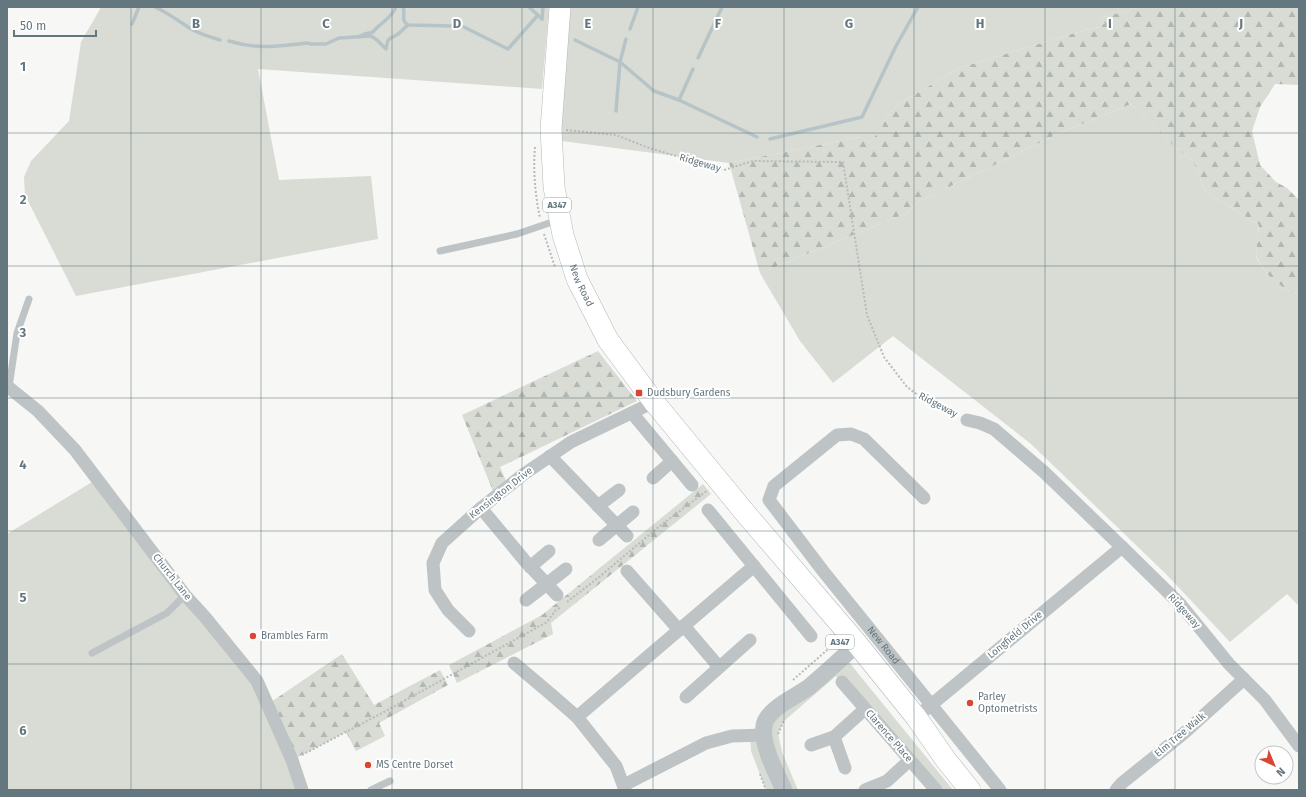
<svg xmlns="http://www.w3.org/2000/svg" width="1306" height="797" viewBox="0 0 1306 797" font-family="'Fira Sans',sans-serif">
  <defs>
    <pattern id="forest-firs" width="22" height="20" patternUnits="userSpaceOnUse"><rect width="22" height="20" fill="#d8dcd4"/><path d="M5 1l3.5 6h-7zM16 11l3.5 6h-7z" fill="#b3b7b1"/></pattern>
  </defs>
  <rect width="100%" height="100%" fill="#f7f7f5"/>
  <g fill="#d8dcd4">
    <path d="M99,7H549L542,89L258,69L279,180L371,176L378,239L76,296L25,195L24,177L31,161L69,121L81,42L100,9Z"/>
    <path d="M567,7H1140L1100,18L1105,23L1099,27L1085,30L959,68L899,104L885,119L882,128L870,142L860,137L729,163L562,141L560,107Z"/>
    <path d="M1131,104L1175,147L1193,161L1205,191L1259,225L1256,257L1267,274L1286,290L1299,295V606L1287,594L1230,642L1166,574L1031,444L893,336L833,383L800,341L760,273L907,213L918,202L1062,132Z"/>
    <path d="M97,479L239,658L302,790H7V534Z"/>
    <path d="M844,656L953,790H936L836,676L784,721L778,733L782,752L798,790H766L751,751L750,735L764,726Z"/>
  </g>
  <g fill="url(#forest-firs)">
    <path d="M1140,7H1299V85L1275,84L1260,107L1252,131L1260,165L1276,182L1287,188L1299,200V295L1286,290L1267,274L1256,256L1259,225L1205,191L1193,161L1175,147L1131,104L1062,132L918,202L907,213L760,273L729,163L860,137L870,142L882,128L885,119L899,104L959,68L1085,30L1099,27L1105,23L1100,18Z"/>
    <path d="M598,351L637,401L500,467L507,483L493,491L462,415Z"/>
    <path d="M703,484L711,494L551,623L553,634L457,683L449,665L542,615Z"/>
    <path d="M342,654L374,705L440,670L448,685L379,723L385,736L356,751L346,732L292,760L268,704Z"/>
  </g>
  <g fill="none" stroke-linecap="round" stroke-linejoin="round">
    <g stroke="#b7c4c7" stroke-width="3.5">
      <path d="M155,7C168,13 179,21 191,29C200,34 210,37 220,40"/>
      <path d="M403,7C406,14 400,20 408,25L454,26"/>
      <path d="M529,7L542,19"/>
      <path d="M542,19L543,7"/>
      <path d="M132,24L139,7"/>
      <path d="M464,27L508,49L538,15"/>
      <path d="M630,29L638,7"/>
      <path d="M360,36L365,34L373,32C380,23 392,18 396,7"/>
      <path d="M575,40L620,62L654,91L679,100L757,137"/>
      <path d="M229,41C258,50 278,46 307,43L311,44H326L339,38L371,36L377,40L386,49C388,35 390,40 398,34C402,31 404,28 408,25"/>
      <path d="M698,58L722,7"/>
      <path d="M679,100L693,69"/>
      <path d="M616,111L620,62L626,39"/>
      <path d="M770,139L862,117L896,46L918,7"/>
    </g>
    <defs>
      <g id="primary">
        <path id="s2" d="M560,7L551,129L554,187L563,235L577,279L608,340L654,402L746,514L854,640L916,717L946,760L970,790"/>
      </g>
    </defs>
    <use href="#primary" stroke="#b2b8bb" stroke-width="22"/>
    <g stroke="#b7bbbd" stroke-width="2" stroke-dasharray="2 2" stroke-linecap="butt">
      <path d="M566,130L616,135L649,148L724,170L753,161L843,162L867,315L884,357L907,387L923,399L957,415"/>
      <path d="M535,147C533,169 535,195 540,218"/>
      <path d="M544,234L555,267"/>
      <path d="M567,602L598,578L661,525L708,490"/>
      <path d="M793,680L834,644"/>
      <path d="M778,734L784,720"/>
      <path d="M302,755L384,712L547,622L555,611L561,607"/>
      <path d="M760,774L766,790"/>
    </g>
    <g stroke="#bec4c6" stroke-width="7">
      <path d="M440,251L517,234L558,220"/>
      <path d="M9,387L17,333L29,299"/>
      <path d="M92,653L167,613L185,595"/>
      <path d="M371,790L390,781"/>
    </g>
    <g stroke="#bec4c6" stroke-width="13">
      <path d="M7,386L38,411L75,450L185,595L205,617L257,681L292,760L302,790"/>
      <path d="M632,413L692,485"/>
      <path d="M967,420L980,423L994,429L1044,472L1126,551L1181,605L1229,664L1265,700L1299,746"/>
      <path d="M550,456L627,536"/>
      <path d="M653,478L672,461"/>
      <path id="s1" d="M924,498L864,439L851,434L837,435L774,486L769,500L823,571L1000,790"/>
      <path d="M598,506L619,490"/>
      <path d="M481,508L525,561L557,595"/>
      <path d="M708,510L811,636"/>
      <path d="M599,540L633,512"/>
      <path d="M530,567L549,551"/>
      <path d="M627,571L679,630"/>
      <path d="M526,600L566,569"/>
      <path d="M684,626L719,667"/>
      <path d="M469,631L448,610L435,590L433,563L442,543L481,508L524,474L571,442L654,402"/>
      <path d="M514,663L553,696L577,717L616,766L625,790"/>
      <path d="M842,682L936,790"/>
      <path d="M686,697L750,640"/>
      <path d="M925,710L1122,547"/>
      <path d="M577,717L754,566"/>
      <path d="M834,737L845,768"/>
      <path d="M811,745L834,737L865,709"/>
      <path d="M624,785L706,743L732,736L764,735"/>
      <path d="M865,790L887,781L910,760"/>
      <path d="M1116,790L1122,783L1183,734L1244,679"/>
    </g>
    <path stroke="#bec4c6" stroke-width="17" d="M784,790C776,772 761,745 764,726C766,709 797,696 809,687C821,677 833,666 844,656L848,652L854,640"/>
    <use href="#primary" stroke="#fff" stroke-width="21"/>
  </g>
  <path fill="none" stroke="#64767e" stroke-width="1" stroke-opacity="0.55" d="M131,7V790M261,7V790M392,7V790M522,7V790M653,7V790M784,7V790M914,7V790M1045,7V790M1175,7V790M7,133H1299M7,266H1299M7,398H1299M7,531H1299M7,664H1299"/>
  <g fill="#d94633" stroke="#fff" stroke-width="1.5">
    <rect x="635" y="389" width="8" height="8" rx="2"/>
    <circle cx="253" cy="636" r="4"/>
    <circle cx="970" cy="703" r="4"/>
    <circle cx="368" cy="765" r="4"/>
  </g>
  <g text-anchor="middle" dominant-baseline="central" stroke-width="4" stroke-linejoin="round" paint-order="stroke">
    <g fill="#fff" stroke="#929fa5" stroke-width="1">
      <rect x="543" y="198" width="28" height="14" rx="3"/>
      <rect x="826" y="635" width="28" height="14" rx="3"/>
    </g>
    <g font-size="9" font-weight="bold" fill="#64767e">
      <text x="557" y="205">A347</text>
      <text x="840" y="642">A347</text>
    </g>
    <g font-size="10" fill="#64767e" stroke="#fff">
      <text transform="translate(700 163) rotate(16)">Ridgeway</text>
      <text stroke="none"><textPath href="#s2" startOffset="283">New Road</textPath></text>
      <text transform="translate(938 405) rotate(28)">Ridgeway</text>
      <text transform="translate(501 493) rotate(-38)">Kensington Drive</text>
      <text transform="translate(172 577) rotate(52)">Church Lane</text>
      <text transform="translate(1184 611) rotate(48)">Ridgeway</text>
      <text transform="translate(1015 635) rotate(-40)">Longfield Drive</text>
      <text stroke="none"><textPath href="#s1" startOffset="393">New Road</textPath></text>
      <text transform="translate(1180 735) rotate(-40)">Elm Tree Walk</text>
      <text transform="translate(889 736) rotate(49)">Clarence Place</text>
    </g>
    <g font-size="10" fill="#64767e" stroke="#fff" text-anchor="start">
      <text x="647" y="393">Dudsbury Gardens</text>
      <text x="261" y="636">Brambles Farm</text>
      <text x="978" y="697">Parley<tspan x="978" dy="12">Optometrists</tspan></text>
      <text x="376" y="765">MS Centre Dorset</text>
    </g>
  </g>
  <g font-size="13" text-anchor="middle" font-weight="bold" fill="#64767e" stroke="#fff" stroke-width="4" stroke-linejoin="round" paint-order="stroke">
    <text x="196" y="28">B</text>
    <text x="326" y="28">C</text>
    <text x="457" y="28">D</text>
    <text x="588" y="28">E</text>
    <text x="718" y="28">F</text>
    <text x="849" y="28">G</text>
    <text x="980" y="28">H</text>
    <text x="1110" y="28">I</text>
    <text x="1241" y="28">J</text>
    <text x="23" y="71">1</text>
    <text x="23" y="204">2</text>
    <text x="23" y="337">3</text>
    <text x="23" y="469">4</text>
    <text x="23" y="602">5</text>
    <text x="23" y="735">6</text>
  </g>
  <rect width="1306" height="797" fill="none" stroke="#64767e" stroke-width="16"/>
  <g transform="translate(1274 765) rotate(136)"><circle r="19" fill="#ffffff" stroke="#c1c8cb"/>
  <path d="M0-3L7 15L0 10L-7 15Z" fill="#d94633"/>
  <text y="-6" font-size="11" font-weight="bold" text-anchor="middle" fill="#64767e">N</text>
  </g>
  <path d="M14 30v6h82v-6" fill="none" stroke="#64767e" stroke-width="2"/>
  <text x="20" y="30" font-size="12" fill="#64767e" stroke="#ffffff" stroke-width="3" paint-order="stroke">50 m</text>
</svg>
